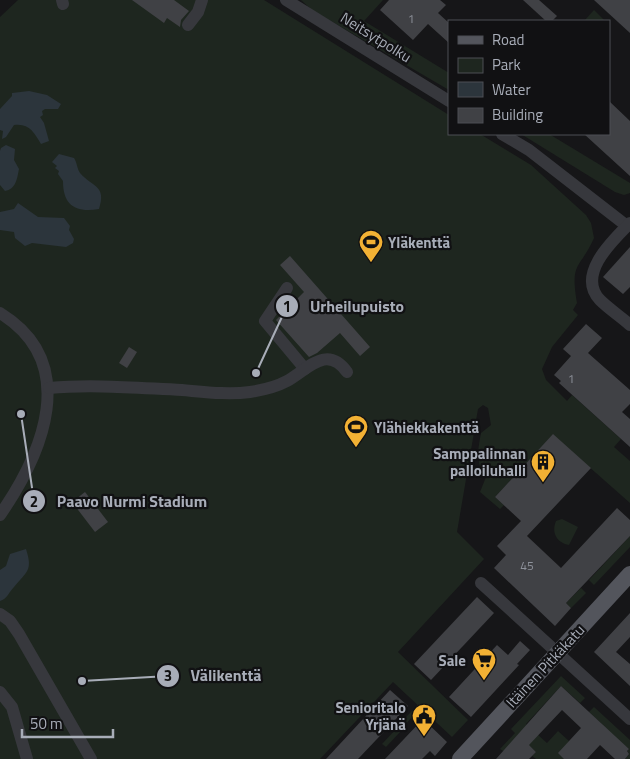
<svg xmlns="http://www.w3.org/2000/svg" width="630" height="759" viewBox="0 0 630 759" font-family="'Titillium Web',sans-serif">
  <rect width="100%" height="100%" fill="#161618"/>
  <g fill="#1e261f">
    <path d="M18,0H264L449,115V134H480L531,165L586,215L591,223L594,238C579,271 570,261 577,303L573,310L578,315L552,347L542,369L546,380L567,401L572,395L621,439L614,447L630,461V503L553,435L495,497L504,505L500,509L480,492L486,477C475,463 478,449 481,433L491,425L488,408L483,405L478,409L457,532L484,559L398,652L468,720L452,737L393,682L320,759H0V17Z"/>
    <path d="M301,0H383L364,21L449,73V90L312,10Z"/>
    <path d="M594,10L605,21H584Z"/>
    <path d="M521,134H549L630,183V193L624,195L615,192Z"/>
    <path d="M562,519L578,527L569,545C557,543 551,533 556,521Z"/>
    <path d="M630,536V547L594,585L589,580Z"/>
    <path d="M581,588L586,593L571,608L566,603Z"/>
    <path d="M561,676L585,698L580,703L561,686L526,724L547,743L558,731L569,741L564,759H536L532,756L536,752L518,735L505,752L500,749L515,733L511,729Z"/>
    <path d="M594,707L630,740V759H625L629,754L627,751L629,749L603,730V725L589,712Z"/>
    <path d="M413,710L423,719L418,724L411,718L405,725L402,721Z"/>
    <path d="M397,728L401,731L386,747L382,744Z"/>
  </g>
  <g fill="#2c353c">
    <path d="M29,91L47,95L61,104L58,109H45L42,111L43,115L40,117L44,123L49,141L41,144C34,132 29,123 14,125L6,137L2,139L3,131L0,130V109L12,96V93Z"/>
    <path d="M6,145L15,149L14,160L19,169C17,179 16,189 5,191L0,185V151L1,148Z"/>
    <path d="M59,154L74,158C77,162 77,169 80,173C92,187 107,185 99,209C75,213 63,205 63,181L58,174L59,171L55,168L57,166L52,162Z"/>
    <path d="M18,203L38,217L64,218L70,226L69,230L74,239L73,243L66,247L32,243L25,246L15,238L14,232L0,230V212L14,209Z"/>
    <path d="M26,549C33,571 27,571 14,587C9,592 7,599 0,601V570L6,566L10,554Z"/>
  </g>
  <g fill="#404145">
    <path d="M132,0H174L189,11L181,20L180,27L167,18L164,23Z"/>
    <path d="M389,0H440L446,5L438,13L449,23V43L428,24L413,40L380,10Z"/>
    <path d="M523,0H539L557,16L552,21H546Z"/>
    <path d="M594,0H630V33Z"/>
    <path d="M609,101L630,121V176L584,134H609Z"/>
    <path d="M630,247V287L623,294L603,277Z"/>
    <path d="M290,256L370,347L360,356L340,333L317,353L309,357L276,320L304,292L280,265Z"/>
    <path d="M586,324L602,338L588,353L630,390V404L622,412L630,419V447L559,383L561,381L554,375L571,356L563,349Z"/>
    <path d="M129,347L137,352L127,368L119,363Z"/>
    <path d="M553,434L591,468L527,536L561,568L617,508L630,520V536L566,603L571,608L555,626L494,568L506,555L497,546L521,521L495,497Z"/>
    <path d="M85,492L108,522L95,532L72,502Z"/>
    <path d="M477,597L494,613L431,680L414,664Z"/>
    <path d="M630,613V637L616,652L630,664V686L594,652Z"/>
    <path d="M520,641L530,650L517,664L519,665L471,717L449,697L497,645L508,655Z"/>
    <path d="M561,686L629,749L627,751L629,754L625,759H615L600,745L587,759H564L558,753L581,728L562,710L529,745L536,752L529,759H496Z"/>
    <path d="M390,690L408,706L395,720L358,759H326Z"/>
    <path d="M423,719L447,742L435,756L430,751L422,759H385Z"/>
  </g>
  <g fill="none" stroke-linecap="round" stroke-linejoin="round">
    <g stroke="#37383d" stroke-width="12">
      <path d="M62,0L63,4"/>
      <path d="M286,0L449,101"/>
      <path d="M188,25L198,12L202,0"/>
      <path d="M502,134L529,150L627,226"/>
      <path d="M630,223C612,241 576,275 600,300C609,309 620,316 630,325"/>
      <path d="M287,288L265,321L305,369"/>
      <path d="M0,313C81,363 43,453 0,515"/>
      <path d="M49,388C93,384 137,388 182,390C205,392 228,395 250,392C263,390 276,387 287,381C308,369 327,344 347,372"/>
      <path d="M481,583L630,719"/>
      <path d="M0,614L10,621L19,634L91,759"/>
      <path d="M0,692L12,707L27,759"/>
    </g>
    <path stroke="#53555c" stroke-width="16" d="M460,759L630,574"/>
  </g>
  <defs>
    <symbol id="stadium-pin" viewBox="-11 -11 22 30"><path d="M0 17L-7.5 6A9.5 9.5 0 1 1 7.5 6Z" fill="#f2b134" stroke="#111113"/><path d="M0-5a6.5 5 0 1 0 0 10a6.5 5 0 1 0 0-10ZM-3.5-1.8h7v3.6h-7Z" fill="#111"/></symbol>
    <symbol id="building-pin" viewBox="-11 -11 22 30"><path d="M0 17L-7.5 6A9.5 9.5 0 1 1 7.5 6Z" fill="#f2b134" stroke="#111113"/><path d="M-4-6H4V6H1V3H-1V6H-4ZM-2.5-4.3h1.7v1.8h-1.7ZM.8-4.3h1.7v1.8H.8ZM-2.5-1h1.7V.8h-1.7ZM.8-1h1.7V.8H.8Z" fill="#111"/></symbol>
    <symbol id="supermarket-pin" viewBox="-11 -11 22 30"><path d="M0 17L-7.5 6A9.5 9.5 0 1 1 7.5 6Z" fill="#f2b134" stroke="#111113"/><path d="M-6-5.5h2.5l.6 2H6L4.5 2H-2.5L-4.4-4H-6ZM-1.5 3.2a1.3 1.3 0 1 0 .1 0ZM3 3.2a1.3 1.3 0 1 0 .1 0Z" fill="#111"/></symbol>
    <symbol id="civic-pin" viewBox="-11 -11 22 30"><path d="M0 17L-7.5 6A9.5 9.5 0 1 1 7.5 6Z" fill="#f2b134" stroke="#111113"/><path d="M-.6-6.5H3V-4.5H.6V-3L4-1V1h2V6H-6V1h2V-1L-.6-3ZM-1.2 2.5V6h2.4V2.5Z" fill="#111"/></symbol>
  </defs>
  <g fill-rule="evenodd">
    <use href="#stadium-pin" x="357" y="228" width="28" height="38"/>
    <use href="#stadium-pin" x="342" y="413" width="28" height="38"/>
    <use href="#building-pin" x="529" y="448" width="28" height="38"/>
    <use href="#supermarket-pin" x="470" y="646" width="28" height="38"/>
    <use href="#civic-pin" x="410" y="702" width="28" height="38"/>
  </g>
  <g text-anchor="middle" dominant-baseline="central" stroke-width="4.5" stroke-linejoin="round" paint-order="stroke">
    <g font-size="12" fill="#8e929b">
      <text x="411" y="18">1</text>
      <text x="571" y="378">1</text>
      <text x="527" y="565">45</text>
    </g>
    <g font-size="15" fill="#a8adb8" stroke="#111113">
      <text transform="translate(376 37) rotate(32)">Neitsytpolku</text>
      <text transform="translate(545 666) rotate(-47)">Itäinen Pitkäkatu</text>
    </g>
    <g font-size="15" font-weight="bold" fill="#a8adb8" stroke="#111113" text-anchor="end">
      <text x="388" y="242" text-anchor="start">Yläkenttä</text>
      <text x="374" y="427" text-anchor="start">Ylähiekkakenttä</text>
      <text x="526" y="453">Samppalinnan<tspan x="526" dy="17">palloiluhalli</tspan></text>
      <text x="466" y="660">Sale</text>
      <text x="406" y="707">Senioritalo<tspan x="406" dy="17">Yrjänä</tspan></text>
    </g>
  </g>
  <path fill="none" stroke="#a8adb8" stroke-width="2" d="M256 373L287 306M21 414L34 501M82 681L168 676"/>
  <g fill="#a8adb8" stroke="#111113" stroke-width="2">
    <circle cx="256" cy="373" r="5"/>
    <circle cx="21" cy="414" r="5"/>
    <circle cx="82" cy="681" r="5"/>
    <circle cx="287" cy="306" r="12"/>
    <circle cx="34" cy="501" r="12"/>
    <circle cx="168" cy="676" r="12"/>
  </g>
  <g font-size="15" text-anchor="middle" font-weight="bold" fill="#111">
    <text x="287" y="312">1</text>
    <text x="34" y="507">2</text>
    <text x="168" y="681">3</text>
  </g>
  <g font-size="16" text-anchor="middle" font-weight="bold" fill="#a8adb8" stroke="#111113" stroke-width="4.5" stroke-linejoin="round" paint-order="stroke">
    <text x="357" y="312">Urheilupuisto</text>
    <text x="132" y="507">Paavo Nurmi Stadium</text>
    <text x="226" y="681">Välikenttä</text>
  </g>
  <rect x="448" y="20" width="162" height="115" fill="#111113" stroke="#4d4f55"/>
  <rect x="458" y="36" width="25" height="8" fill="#53555c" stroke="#4d4f55"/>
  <text x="492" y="45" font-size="15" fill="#a8adb8">Road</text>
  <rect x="458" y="58" width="25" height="15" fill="#1e261f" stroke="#4d4f55"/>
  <text x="492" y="70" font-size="15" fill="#a8adb8">Park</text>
  <rect x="458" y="82" width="25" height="15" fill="#2c353c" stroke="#4d4f55"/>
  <text x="492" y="95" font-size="15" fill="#a8adb8">Water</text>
  <rect x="458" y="108" width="25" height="15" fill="#404145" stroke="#4d4f55"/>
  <text x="492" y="120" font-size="15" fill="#a8adb8">Building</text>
  <path d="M22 729v8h91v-8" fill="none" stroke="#a8adb8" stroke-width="2.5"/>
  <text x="30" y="729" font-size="15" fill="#a8adb8" stroke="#111113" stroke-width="4" paint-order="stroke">50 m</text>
</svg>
